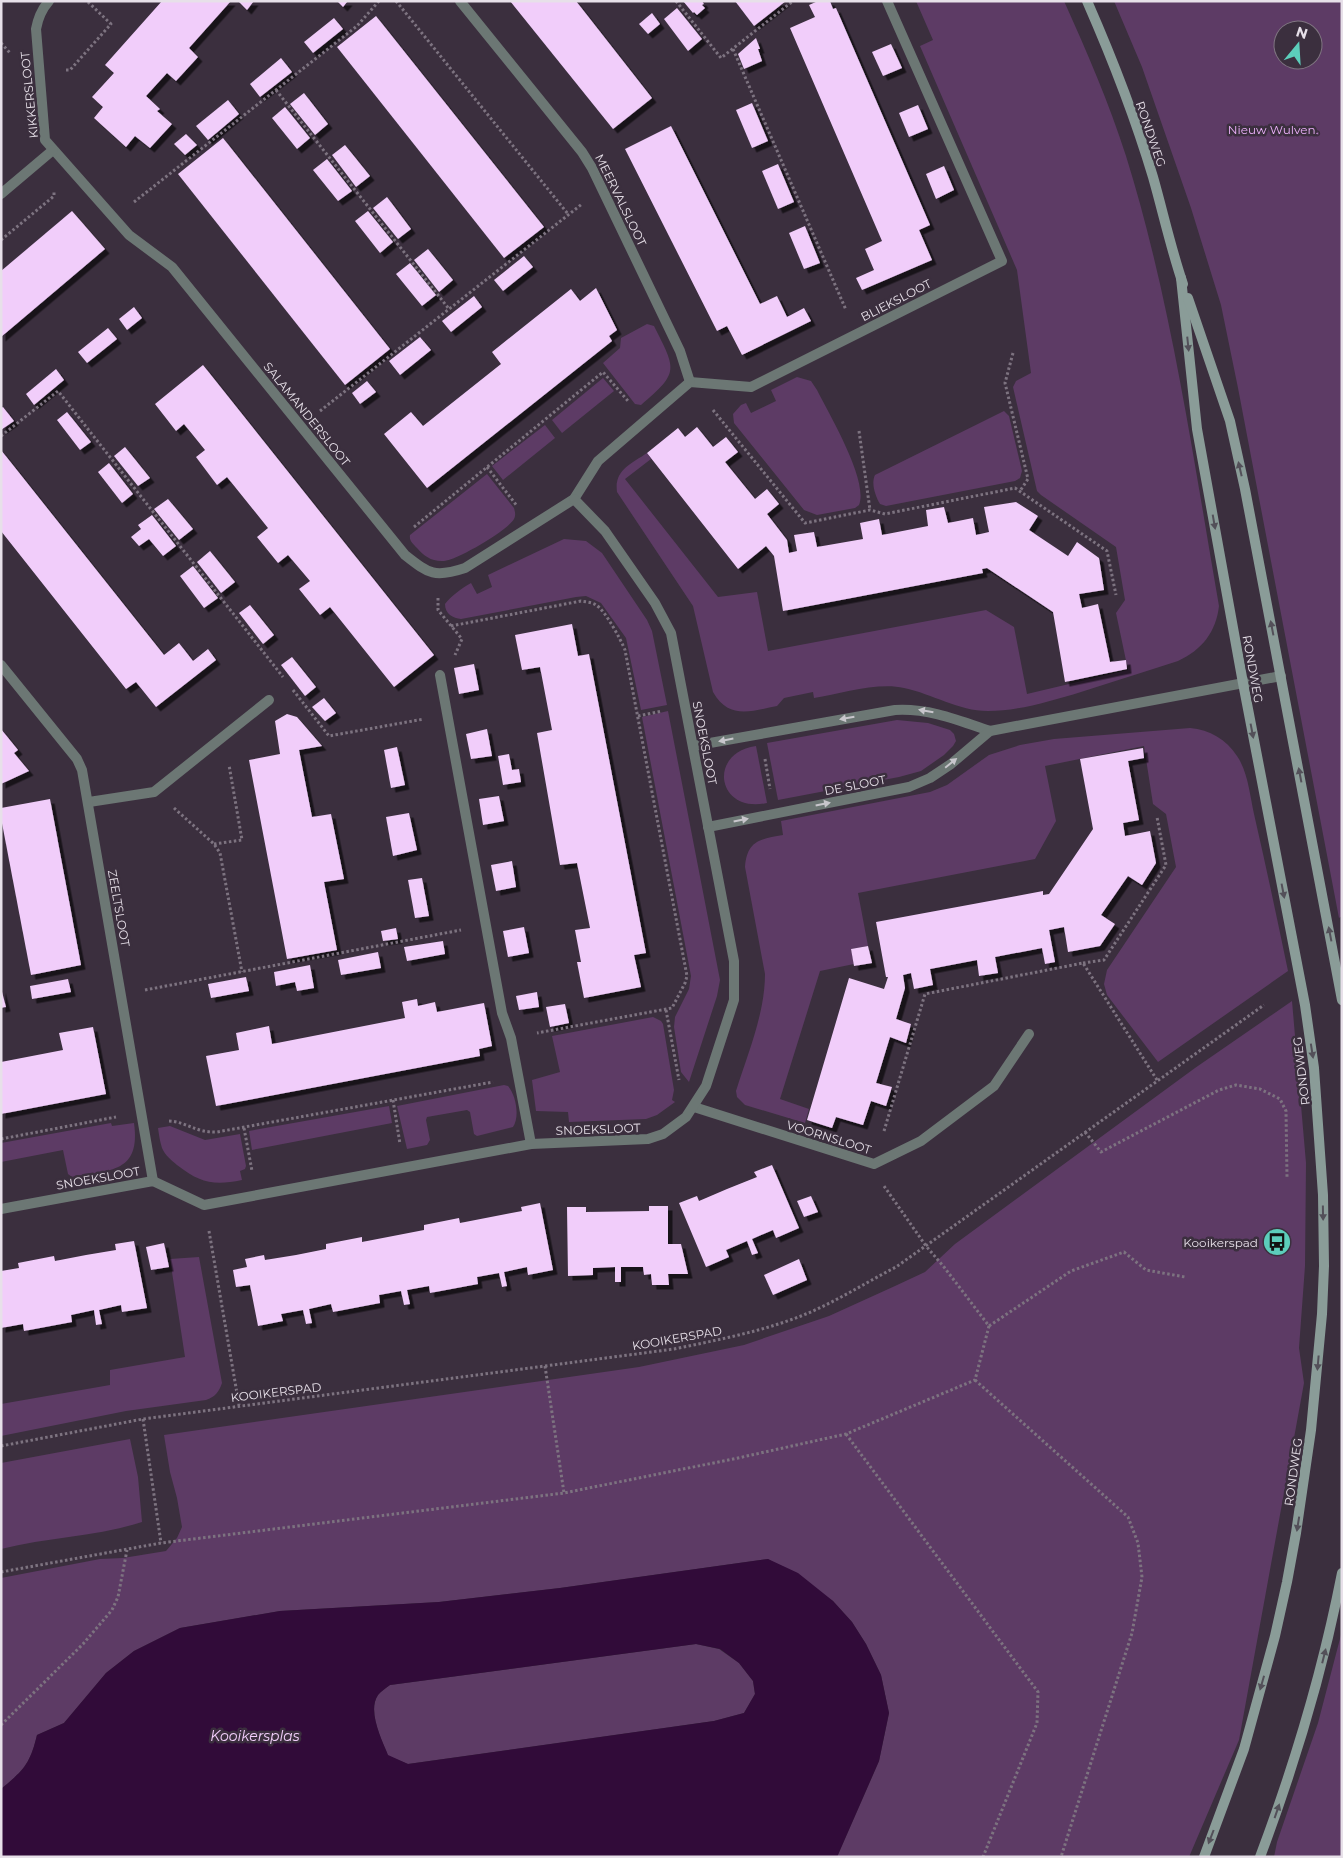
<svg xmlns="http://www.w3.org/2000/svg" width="1343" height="1858" viewBox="0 0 1343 1858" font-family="Montserrat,sans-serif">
  <defs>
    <filter id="shadow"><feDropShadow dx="4.5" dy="4.5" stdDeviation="0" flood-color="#0009"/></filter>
  </defs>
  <rect width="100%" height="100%" fill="#3b2f3e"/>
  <g fill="#5d3b65" fill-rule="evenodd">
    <path d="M916,1H1064C1087,52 1109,103 1126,156C1171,300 1193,457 1219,606C1216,632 1202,650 1178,661C1146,671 1113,682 1081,692C1051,701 1019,711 988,711C958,711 933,694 904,688C877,682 841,694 814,698L813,692L784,698L777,706C751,711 729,720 713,692L693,606L617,492C614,470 631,464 647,453L651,459L625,479L718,597L757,592L768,651L986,610L1014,627L1027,694L1128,670L1116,613L1125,600L1116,547L1041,495L1037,491L1013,387L1016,381L1031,373L1017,270L920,46L933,40Z"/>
    <path d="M1114,1H1342V916L1339,918L1238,388L1221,305L1191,208L1142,67ZM1283,30H1313V60H1283Z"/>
    <path d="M647,324L654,326C676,370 680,372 641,405L635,404L603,363L620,348L621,338Z"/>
    <path d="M797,377L811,381L817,390C829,414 869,481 859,505L855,508L817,515L804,510L734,423L733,414L741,405L746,403L751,413L776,401L771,390Z"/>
    <path d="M603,378L614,391L562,433L552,420Z"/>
    <path d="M1004,411L1009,416L1022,471L1020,478L1015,481L886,506L880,504C875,496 871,483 875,475Z"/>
    <path d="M545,425L555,438L503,480L492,466Z"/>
    <path d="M487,474L514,508C515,512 516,515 514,519C507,531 457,560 444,561C432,562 424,556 417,548C413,544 409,541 410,535Z"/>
    <path d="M564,539L586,541L602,553L647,620L652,631L667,705L641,710L626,638L601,603L586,596L576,597L461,619C453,618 445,614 445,604C451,596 462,588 471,583L477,594L492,587L488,575Z"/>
    <path d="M668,711L720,980L717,996L689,1082L681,1072L674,1027L675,1017L689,989L691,976L642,717Z"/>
    <path d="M897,720L928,723L950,730L954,734L956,741L953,746L944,755L921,771L899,777L778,800L767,743Z"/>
    <path d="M1190,728C1210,730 1226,739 1237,756C1248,772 1250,796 1254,814C1266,866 1277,918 1288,971L1158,1062L1107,995L1104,984L1107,970L1176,867L1166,814L1153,804L1144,746L1045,766L1056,821L1035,859L858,893L868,946L851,949L854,964L820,971L780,1099L809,1109L805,1123L745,1105L737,1097L736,1091C748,1053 765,1013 765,974L745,867C747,840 761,839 783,835L781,821L930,792L947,785L989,755L1020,745L1054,739Z"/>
    <path d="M756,746L767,803C717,814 707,753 756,746Z"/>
    <path d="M1292,1001L1306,1163L1305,1266L1299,1348L1304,1383L1239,1740L1189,1857H837L879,1761L889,1713L881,1675L866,1644L852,1622L833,1601L768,1559L560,1588L439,1602L280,1611L180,1628L134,1651L106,1673L64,1723L37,1735C30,1764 24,1770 1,1789V1578L100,1559L123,1558L166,1551L177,1538L182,1527L177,1498L170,1472L164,1435L639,1367L744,1345L829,1316L895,1286L925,1272L955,1244L1195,1068Z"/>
    <path d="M653,1017L661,1021L663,1024L674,1090L672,1100L675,1102L657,1115L646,1119L569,1122L568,1112L536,1111L532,1080L560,1072L552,1036Z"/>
    <path d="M504,1085L508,1086C516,1095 520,1117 513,1127L477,1136L474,1134L470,1112L467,1110L427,1117L426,1120L430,1140L427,1145L407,1149L397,1106Z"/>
    <path d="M389,1106L392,1123L252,1150L249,1131Z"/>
    <path d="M111,1123L112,1126L134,1123C141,1173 110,1170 72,1177L68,1174L63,1150L1,1162V1143Z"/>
    <path d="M170,1126L205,1140L240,1134L246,1166L245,1169L240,1171L242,1180C214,1186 200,1183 177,1165C171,1160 165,1155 162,1148C160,1142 159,1135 158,1128Z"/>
    <path d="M199,1257L222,1383C219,1392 215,1397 206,1400L126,1411L1,1436V1404L110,1385V1370L185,1357L170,1259Z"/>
    <path d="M130,1439L138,1477L142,1522C97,1537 48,1537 1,1549V1463Z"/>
    <path d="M1342,1631V1857H1274L1277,1842L1318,1723Z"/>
    <path d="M696,1644L719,1649L739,1663L753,1681L755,1694L744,1713L714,1721L408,1764L388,1756C382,1740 367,1711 378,1695C381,1691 386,1688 390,1685Z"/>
  </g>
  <path fill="#310b39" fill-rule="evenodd" d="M768,1559L798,1573L833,1601L852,1622L866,1644L881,1675L889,1713L879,1761L837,1857H1V1789C24,1770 30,1764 37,1735L64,1723L106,1673L134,1651L180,1628L280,1611L439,1602L560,1588ZM696,1644L720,1649L739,1663L753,1681L755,1694L744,1713L714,1721L408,1764L388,1755C382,1740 367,1711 378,1695C381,1691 386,1688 390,1685Z"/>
  <g fill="#f1cdfa" filter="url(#shadow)">
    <path d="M162,1H231L189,48L198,57L176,81L167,73L146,96L160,109L157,111L172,124L150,148L135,136L126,147L94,118L103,107L92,97L114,73L105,65Z"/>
    <path d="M238,1H254L247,10Z"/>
    <path d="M337,1H348L343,7Z"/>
    <path d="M510,1H576L652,98L613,129Z"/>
    <path d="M683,1H702L704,4L702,5L705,8L697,15L694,12L693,13Z"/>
    <path d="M735,1H786L754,26Z"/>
    <path d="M818,1H830L833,9L836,8L930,225L919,230L932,260L862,290L856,278L874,270L865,249L882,241L790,28L815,17L809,5Z"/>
    <path d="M677,8L702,39L688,51L664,19Z"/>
    <path d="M652,13L660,24L648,34L639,24Z"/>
    <path d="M376,16L544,227L504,258L337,47Z"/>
    <path d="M334,18L343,29L313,53L304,42Z"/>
    <path d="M756,38L760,49H758L762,61L744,69L738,54Z"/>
    <path d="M891,44L902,68L883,76L872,52Z"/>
    <path d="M281,58L292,72L260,97L250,84Z"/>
    <path d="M304,93L328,124L315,135L290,104Z"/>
    <path d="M228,100L239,114L208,140L196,126Z"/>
    <path d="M752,103L768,141L752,148L736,110Z"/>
    <path d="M918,105L928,129L909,137L899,113Z"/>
    <path d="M285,107L310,138L297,149L272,118Z"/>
    <path d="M671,126L760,304L777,296L787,317L804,308L811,321L742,355L727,326L717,331L625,149Z"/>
    <path d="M186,134L197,145L185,155L174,144Z"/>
    <path d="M223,138L390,349L345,385L178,174Z"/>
    <path d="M345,145L370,176L356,187L332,155Z"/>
    <path d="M327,159L352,191L338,201L313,170Z"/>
    <path d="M778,164L794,202L778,209L762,171Z"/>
    <path d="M944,166L954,190L936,199L926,174Z"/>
    <path d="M387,197L411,229L398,239L373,208Z"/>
    <path d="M72,211L105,249L1,337V271Z"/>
    <path d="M368,211L393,242L380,253L355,221Z"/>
    <path d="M805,226L820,263L804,269L789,233Z"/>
    <path d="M428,249L453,280L439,292L414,260Z"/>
    <path d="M524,256L533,267L503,291L494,280Z"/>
    <path d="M410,263L436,295L422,306L396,274Z"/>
    <path d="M596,288L617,330L609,336L612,341L427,488L384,434L411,412L423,426L501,364L492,352L517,332L571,289L580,301Z"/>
    <path d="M474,296L482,307L451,332L442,321Z"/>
    <path d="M134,307L142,318L127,330L119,319Z"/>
    <path d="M108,328L117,339L87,363L78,352Z"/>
    <path d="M420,337L431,350L400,375L389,361Z"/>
    <path d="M203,365L434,655L394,687L330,607L320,615L299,589L310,581L288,555L278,563L257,537L268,528L227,477L217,485L196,457L205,450L184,424L176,431L155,404Z"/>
    <path d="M56,369L64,380L34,405L26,394Z"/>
    <path d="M367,381L376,392L360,404L352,393Z"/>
    <path d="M3,407L14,421L1,430V408Z"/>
    <path d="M67,412L91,442L80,450L57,420Z"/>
    <path d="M697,427L713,447L726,437L738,452L725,462L755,499L767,489L779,504L767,514L787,540L789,553L797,551L794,535L814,532L817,547L863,539L860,523L879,519L882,535L928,526L926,510L944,507L948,523L973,518L976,535L989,532L984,507L1016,502L1038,516L1029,530L1068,556L1077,542L1099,558L1104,590L1079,594L1082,608L1098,604L1110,662L1126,660L1127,669L1065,682L1053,612L987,568L982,569L983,573L783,611L774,556L766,546L738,569L647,453L678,428L685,437Z"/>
    <path d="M125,447L150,478L138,486L114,456Z"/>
    <path d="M1,450L164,655L179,643L193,661L208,649L216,660L156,707L136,682L126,689L1,531Z"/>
    <path d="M109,463L133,494L122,503L98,472Z"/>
    <path d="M168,499L193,529L179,540L154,509Z"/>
    <path d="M152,515L176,546L163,556L149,539L139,546L131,537L141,529L138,525Z"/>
    <path d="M210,551L235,582L221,593L197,562Z"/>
    <path d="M193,566L218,598L204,608L180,576Z"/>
    <path d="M250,605L274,635L263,644L239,613Z"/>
    <path d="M572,624L578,656L589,654L646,953L634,955L641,987L584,998L577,962H581L575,930L590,928L577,863L560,865L537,733L552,730L540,667L522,670L515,635Z"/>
    <path d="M292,657L316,687L305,696L281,665Z"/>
    <path d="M474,664L479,690L459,694L454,668Z"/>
    <path d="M324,698L336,713L325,721L312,707Z"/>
    <path d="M287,714L297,717L322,746L299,750L312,817L331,814L344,879L324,882L337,950L287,959L249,760L280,754L275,721Z"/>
    <path d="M1,729L18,750L14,753L29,771L1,784Z"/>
    <path d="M487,729L492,756L471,759L466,734Z"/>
    <path d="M397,747L405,785L391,788L384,750Z"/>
    <path d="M1143,748L1144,758L1128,761L1139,820L1123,823L1125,836L1150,831L1156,863L1142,885L1128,876L1101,915L1115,924L1100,946L1068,952L1064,927L1049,930L1055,962L1045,964L1042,948L995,957L998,973L979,976L977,960L930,969L933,985L914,989L911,973L903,975L905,988L896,1019L911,1024L906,1043L890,1037L876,1083L892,1087L886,1106L871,1101L863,1125L836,1117L832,1128L807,1120L849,978L884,989L888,977H886L876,922L1043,891V895L1049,894L1093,829L1080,759Z"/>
    <path d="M509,754L512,770L519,769L521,782L503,785L498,756Z"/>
    <path d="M499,796L504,821L483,825L479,799Z"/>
    <path d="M50,799L81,965L31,975L1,818V808Z"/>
    <path d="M409,813L417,850L393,856L386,817Z"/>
    <path d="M512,861L516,887L496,891L491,865Z"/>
    <path d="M422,878L429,916L415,918L408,880Z"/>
    <path d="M524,927L529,953L508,957L503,931Z"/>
    <path d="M396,928L398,939L383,941L381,931Z"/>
    <path d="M443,941L445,954L407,961L404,947Z"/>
    <path d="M868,946L872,963L854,966L851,949Z"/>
    <path d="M378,952L381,968L341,975L338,960Z"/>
    <path d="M310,965L314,988L297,991L295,982L276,986L274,972Z"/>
    <path d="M246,977L249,991L211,998L208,984Z"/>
    <path d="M68,979L71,992L32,999L30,986Z"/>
    <path d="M1,988L6,1007L1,1008Z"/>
    <path d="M537,992L539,1007L519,1010L516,996Z"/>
    <path d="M417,999L418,1006L435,1002L437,1012L484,1003L492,1046L479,1049L480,1056L216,1106L206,1056L239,1050L236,1033L269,1026L272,1044L405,1018L402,1002Z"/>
    <path d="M565,1004L569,1023L550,1027L546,1007Z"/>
    <path d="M93,1027L106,1094L1,1114V1062L63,1050L59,1033Z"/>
    <path d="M772,1165L799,1228L776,1238L773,1230L752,1239L758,1253L752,1255L747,1241L726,1250L729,1257L706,1267L679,1203L697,1196L699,1201L727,1189L757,1177L754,1172Z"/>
    <path d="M811,1196L818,1212L804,1217L797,1201Z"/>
    <path d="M540,1203L553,1270L528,1275L527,1267L504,1272L507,1286L502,1287L499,1273L477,1277L478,1284L430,1293L429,1286L407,1290L410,1304L404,1305L401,1291L379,1295L380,1303L333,1312L331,1304L309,1309L312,1323L306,1324L303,1310L281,1314L283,1321L258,1326L250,1285L236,1287L233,1270L247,1267L245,1259L264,1255L265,1260L296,1255L326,1249V1244L362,1237V1242L424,1230V1225L459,1218L460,1223L522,1211L521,1207Z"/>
    <path d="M649,1206H668V1244H681L688,1274H668L669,1285H652L651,1274L644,1275L643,1267H621V1282H615V1267L593,1268V1275L568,1276L567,1207H586V1212L649,1211Z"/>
    <path d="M134,1241L147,1308L122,1312L121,1305L99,1310L102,1324L96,1325L94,1310L71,1315L72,1322L24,1331L23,1324L1,1328V1271L19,1268L18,1263L54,1256L55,1261L86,1255L116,1250L115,1244Z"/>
    <path d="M164,1243L169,1267L151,1270L146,1247Z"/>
    <path d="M799,1259L807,1280L773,1295L764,1275Z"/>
  </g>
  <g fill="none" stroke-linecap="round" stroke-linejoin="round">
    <g stroke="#7d7380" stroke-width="3" stroke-dasharray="2.5 2.5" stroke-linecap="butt">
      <path d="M396,1L568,214"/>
      <path d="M676,1L721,58L793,1"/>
      <path d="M1,43L11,54"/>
      <path d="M733,49L846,310"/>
      <path d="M66,70H70L111,24L87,1"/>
      <path d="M276,90L449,309"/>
      <path d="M134,202L357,26L379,1"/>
      <path d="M1,240L54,196V190"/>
      <path d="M1013,353L1005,383L1028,479L1020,491"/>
      <path d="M713,410L805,523L870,510L885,514L1015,488L1107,551L1116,595"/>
      <path d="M320,411L582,204"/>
      <path d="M859,431L870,510"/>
      <path d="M1,436L58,391L283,677"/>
      <path d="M487,467L517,506"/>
      <path d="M414,527L603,372L628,401"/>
      <path d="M438,598V610L462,639L455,655"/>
      <path d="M451,626L581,601C586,602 592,602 596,605C605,610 621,640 625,650L687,976L685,983L672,1008L537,1033"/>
      <path d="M293,690L329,736L424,719"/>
      <path d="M638,716L662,711"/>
      <path d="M765,759L770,789"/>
      <path d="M174,808L214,844L220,853L242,972"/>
      <path d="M214,844L242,840L229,765"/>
      <path d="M1083,963L1104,960L1166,865L1157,817"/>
      <path d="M145,990L461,930"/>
      <path d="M666,1010L679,1080"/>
      <path d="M393,1100L400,1144"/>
      <path d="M169,1121C187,1122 196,1133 217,1132L493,1082"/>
      <path d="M244,1128L252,1171"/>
      <path d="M884,1131L925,994L1083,963L1157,1080"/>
      <path d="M1085,1132L1101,1152L1219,1090L1236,1085L1260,1089L1280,1099L1286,1111L1287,1177"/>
      <path d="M1,1139L116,1117"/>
      <path d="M209,1231L239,1405"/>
      <path d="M989,1326L1071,1271L1124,1252L1146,1270L1185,1277"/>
      <path d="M545,1366L564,1493"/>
      <path d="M975,1380L1128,1517L1138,1543L1142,1577L1132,1633L1061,1857"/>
      <path d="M143,1419L161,1543"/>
      <path d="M846,1434L1038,1692L1037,1723L983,1857"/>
      <path d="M1,1446L143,1419L674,1349C717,1340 760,1332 801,1316C834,1303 865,1283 896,1267L1264,1005"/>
      <path d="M1,1572L161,1543L564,1493L738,1458L846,1434L975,1380L989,1326L944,1267L926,1246L884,1186"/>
      <path d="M1,1725L83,1644L112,1610L118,1597L127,1550"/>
    </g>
    <g stroke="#6c7774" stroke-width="10">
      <path d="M440,675L502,1013L511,1038L531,1144"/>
      <path d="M89,802L154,792L269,700"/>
    </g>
    <g stroke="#6c7774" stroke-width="10">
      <path d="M49,1C41,10 38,18 36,29L45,140L129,235L172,267L405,555C429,574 435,578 465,568L574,499L598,461L690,382L751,387L1002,261L887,1"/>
      <path d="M460,1L582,152L592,168L680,351L690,382"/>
      <path d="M1,194L53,150"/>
      <path d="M1,665L77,759L82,770L153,1181"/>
      <path d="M693,746L895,710C929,708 958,720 990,731"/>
      <path d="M708,827L909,787L930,778L951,764L990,731L1281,676"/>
      <path d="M694,1107L874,1164L921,1141L994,1086L1029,1034"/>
      <path d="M1,1209L153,1181L204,1205L531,1144L648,1139L663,1134L686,1117L706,1086L734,1000V961L671,633L655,603L605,531L574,499"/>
    </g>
    <g stroke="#8a9c98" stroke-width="10">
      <path d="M1087,1C1112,58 1135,117 1153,177C1163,212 1171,249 1183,284"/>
      <path d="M1181,278L1197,429L1243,683L1305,1005L1314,1068L1323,1195L1324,1266L1322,1314L1311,1430L1296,1533L1287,1582L1275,1636L1244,1749L1204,1857"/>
      <path d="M1188,298L1230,421L1245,489L1342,1000"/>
      <path d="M1260,1857C1295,1764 1323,1670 1342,1573"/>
    </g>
  </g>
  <defs><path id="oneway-solid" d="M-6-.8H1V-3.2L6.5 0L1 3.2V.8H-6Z" transform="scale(1.25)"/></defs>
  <g fill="#535059">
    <use href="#oneway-solid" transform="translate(1188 344) rotate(84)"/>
    <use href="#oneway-solid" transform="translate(1240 469) rotate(-103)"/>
    <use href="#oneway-solid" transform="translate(1214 522) rotate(80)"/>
    <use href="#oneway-solid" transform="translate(1272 628) rotate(-101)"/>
    <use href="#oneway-solid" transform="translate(1252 731) rotate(79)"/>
    <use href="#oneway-solid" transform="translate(1300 775) rotate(-101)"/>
    <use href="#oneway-solid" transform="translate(1283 891) rotate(79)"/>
    <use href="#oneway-solid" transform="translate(1330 934) rotate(-101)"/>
    <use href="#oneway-solid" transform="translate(1312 1051) rotate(81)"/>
    <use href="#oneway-solid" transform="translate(1323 1213) rotate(89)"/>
    <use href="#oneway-solid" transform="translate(1318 1363) rotate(95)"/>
    <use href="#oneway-solid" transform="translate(1298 1524) rotate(99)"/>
    <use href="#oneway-solid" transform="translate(1324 1656) rotate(-76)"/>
    <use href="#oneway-solid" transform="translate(1262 1683) rotate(106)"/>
    <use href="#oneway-solid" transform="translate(1277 1811) rotate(-71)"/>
    <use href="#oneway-solid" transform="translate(1211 1837) rotate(111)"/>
  </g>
  <g fill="#c8c6cc">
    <use href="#oneway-solid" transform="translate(926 711) rotate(-170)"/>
    <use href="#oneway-solid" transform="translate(847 718) rotate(170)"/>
    <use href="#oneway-solid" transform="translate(726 740) rotate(169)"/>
    <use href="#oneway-solid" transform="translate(951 763) rotate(-39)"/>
    <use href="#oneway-solid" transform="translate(823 804) rotate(-11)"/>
    <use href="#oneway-solid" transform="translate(741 820) rotate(-11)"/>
  </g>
  <defs>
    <symbol id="bus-disc" viewBox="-11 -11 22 22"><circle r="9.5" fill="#5ccebb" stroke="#3b2f3e"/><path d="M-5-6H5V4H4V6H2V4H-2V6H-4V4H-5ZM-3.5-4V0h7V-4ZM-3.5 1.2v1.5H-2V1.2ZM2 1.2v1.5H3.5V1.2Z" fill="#111"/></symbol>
  </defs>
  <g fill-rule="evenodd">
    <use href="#bus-disc" x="1261" y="1226" width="32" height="32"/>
  </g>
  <g text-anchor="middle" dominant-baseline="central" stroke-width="5" stroke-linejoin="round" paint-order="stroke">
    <g font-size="12" fill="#e7e0e9" stroke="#3b2f3e">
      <text transform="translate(29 95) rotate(-96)">KIKKERSLOOT</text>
      <text transform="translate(1151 134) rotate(71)">RONDWEG</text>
      <text transform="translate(621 200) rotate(64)">MEERVALSLOOT</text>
      <text transform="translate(896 300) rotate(-27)">BLIEKSLOOT</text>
      <text transform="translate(307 414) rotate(51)">SALAMANDERSLOOT</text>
      <text transform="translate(1253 669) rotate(80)">RONDWEG</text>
      <text transform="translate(705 743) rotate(79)">SNOEKSLOOT</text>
      <text transform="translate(855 785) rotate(-11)">DE SLOOT</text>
      <text transform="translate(119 908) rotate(80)">ZEELTSLOOT</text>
      <text transform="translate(1301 1071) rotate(-97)">RONDWEG</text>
      <text transform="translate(598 1129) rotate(-2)">SNOEKSLOOT</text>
      <text transform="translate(829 1137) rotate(17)">VOORNSLOOT</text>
      <text transform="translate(98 1178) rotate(-10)">SNOEKSLOOT</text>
      <text transform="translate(677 1338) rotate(-10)">KOOIKERSPAD</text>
      <text transform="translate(276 1392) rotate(-7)">KOOIKERSPAD</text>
      <text transform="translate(1293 1472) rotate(-82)">RONDWEG</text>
    </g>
    <g font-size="12" fill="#ecb0fb" stroke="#3b2f3e">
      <text x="1273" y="129">Nieuw Wulven.</text>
    </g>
    <g font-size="12" fill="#e7e0e9" stroke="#3b2f3e" text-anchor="end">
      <text x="1258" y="1242">Kooikerspad</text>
    </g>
    <g font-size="14" font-style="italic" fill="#f3cffc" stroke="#3b2f3e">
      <text x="255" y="1736">Kooikersplas</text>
    </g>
  </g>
  <rect width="1343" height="1858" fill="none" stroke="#e7e0e9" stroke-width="5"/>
  <g transform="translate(1298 45) rotate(18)"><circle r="24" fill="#3b2f3e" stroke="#807682"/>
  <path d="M0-4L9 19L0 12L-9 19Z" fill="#5ccebb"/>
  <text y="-8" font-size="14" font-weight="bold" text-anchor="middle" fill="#e7e0e9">N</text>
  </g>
</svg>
